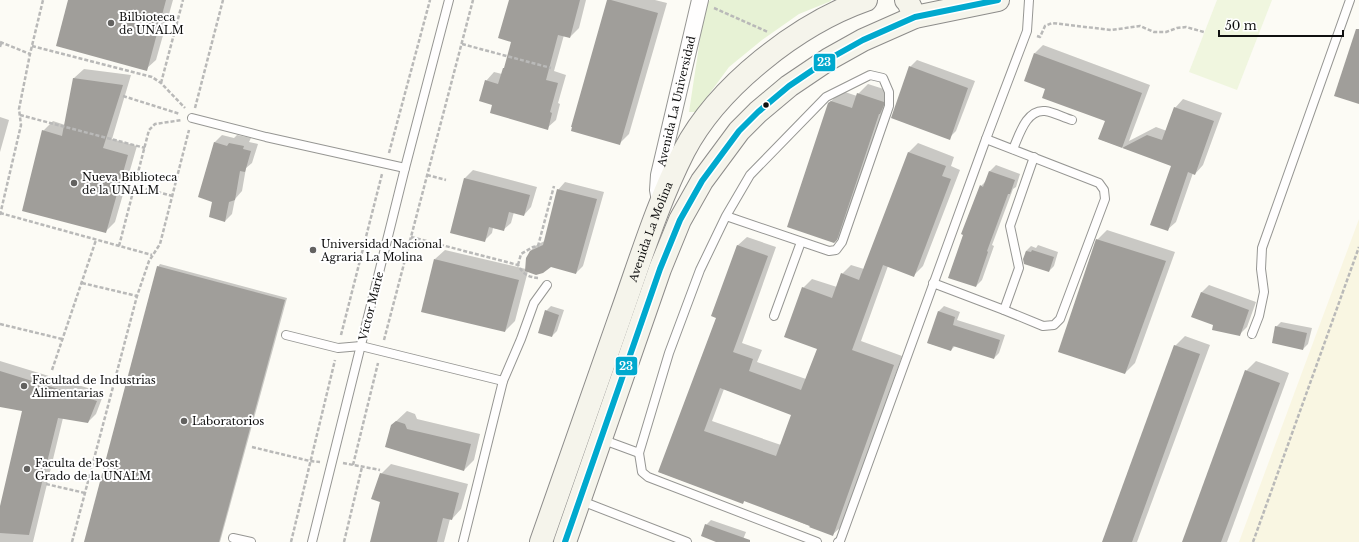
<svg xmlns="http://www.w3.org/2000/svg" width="1359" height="542" viewBox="0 0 1359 542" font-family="'Libre Baskerville',serif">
  <rect width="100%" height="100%" fill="#fcfbf5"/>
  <path fill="#f9f6e2" d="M1359,219V542H1239Z"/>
  <path fill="#e7f2d5" d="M710,0H831V1L799,14L762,40L729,67L696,112H689L705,6Z"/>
  <path fill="#f0f6df" d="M1217,0H1272L1237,90L1189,72Z"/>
  <g fill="#0003" fill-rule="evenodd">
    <path d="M69,0H173L156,60L146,69Z"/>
    <path d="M510,0H586L579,28L570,37L564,35L554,71L566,75L558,103L560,104L556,120L547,128L493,104L486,81L494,72L502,74L506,66L512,41Z"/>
    <path d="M608,0H655L667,3L629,134L619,144Z"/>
    <path d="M1043,45L1150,85L1129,141L1156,127L1167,131L1175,108L1183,99L1222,113L1203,165L1195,174L1193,173L1176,222L1167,230L1172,165L1099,139L1106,121L1047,88L1035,53Z"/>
    <path d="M917,60L975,81L956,131L949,138L910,67Z"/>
    <path d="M84,69L131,75L112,139L137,146L115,222L105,232L43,131L53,121L65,125L74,78Z"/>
    <path d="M868,84L893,92L844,232L834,242L829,103L842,91L857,96L858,94Z"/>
    <path d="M0,117L9,120L0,152Z"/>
    <path d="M222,135L234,138L237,135L251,138L249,142L258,144L252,163L246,168L242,191L235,199L232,214L225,221L213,202L214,143Z"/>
    <path d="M918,143L954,157L951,166L960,170L923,266L914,275L888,266L861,341L902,356L842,526L832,535L745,500L743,503L659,472L717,317L737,246L747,237L776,247L742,343L762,350L757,362L806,379L818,348L803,288L812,279L837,287L842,274L851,265L864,269L909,152ZM724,389L793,414L781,445L712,421Z"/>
    <path d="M996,165L1020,174L1016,187L1013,189L992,245L994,246L982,280L976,286L981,186L987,180L990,171Z"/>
    <path d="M473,170L537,187L531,207L524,215L514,212L511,223L503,230L493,228L492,233L484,241L451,232L465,178Z"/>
    <path d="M565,182L604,192L583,266L576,273L551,266L528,271L515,321L505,331L435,259L445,250L526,269L530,251L538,244L545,241L558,190Z"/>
    <path d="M1107,230L1175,252L1135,363L1125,373L1097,240Z"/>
    <path d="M1038,245L1058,252L1054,266L1049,271L1024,259L1026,251L1031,246L1036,248Z"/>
    <path d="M160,264L287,298L220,542H85L158,267Z"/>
    <path d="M1209,285L1256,302L1247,327L1239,335L1193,316L1202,292Z"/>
    <path d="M551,306L564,310L557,331L552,336L546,311Z"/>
    <path d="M944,306L960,312L957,320L1005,335L999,353L994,358L955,346L951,350L928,343L939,311Z"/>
    <path d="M1281,322L1312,328L1308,344L1303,349L1276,327Z"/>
    <path d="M1185,336L1210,345L1137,542H1103L1175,346Z"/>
    <path d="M0,361L104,393L96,414L88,422L63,418L33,542H0V510L23,410L0,406Z"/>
    <path d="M1256,361L1289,373L1227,542H1183L1246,371Z"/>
    <path d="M407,411L415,414L417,419L480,434L474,460L464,470L392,425Z"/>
    <path d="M391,464L468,484L461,509L452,519H450L444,542H371L381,501V474Z"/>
    <path d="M711,520L746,532L742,542H719L706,525Z"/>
  </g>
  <g fill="#a09e9a" fill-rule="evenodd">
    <path d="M68,0H166L147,71L56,46Z"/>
    <path d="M509,0H580L570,38L558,35L546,80L558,83L550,112L552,113L548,130L490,113L492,105L479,101L485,80L498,84L503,68H504L511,42L498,38Z"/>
    <path d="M607,0H611L658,13L620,145L571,131L572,127H571Z"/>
    <path d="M1356,29H1359V104L1334,96Z"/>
    <path d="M1034,53L1142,93L1122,148L1147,135L1162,140L1174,107L1214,121L1195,175L1188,172L1168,231L1150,225L1171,166L1098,139L1105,121L1042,98L1045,89L1024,81Z"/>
    <path d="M909,66L968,88L950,140L891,118Z"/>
    <path d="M73,78L123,85L103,148L128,155L106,233L22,211L42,130L62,136Z"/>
    <path d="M857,93L884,102V105L880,114H879L837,240L834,243L787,227L828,103L831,101L852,108Z"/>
    <path d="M214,142L227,146L229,143L244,146L243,149L251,151L245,172L240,171L235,200L229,202L225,222L209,217L212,202L198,197Z"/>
    <path d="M908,152L946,166L942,176L951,179L914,277L883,265L852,350L894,365L833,536L809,527L810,526L744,501L743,504L658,472L716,318L711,316L737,245L768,256L733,352L753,359L749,371L801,390L817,349L784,337L802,287L832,298L841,273L859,280ZM720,388L791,415L776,456L704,431Z"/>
    <path d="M989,171L1015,180L1010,194H1008L987,251L988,252L976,287L948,278L963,235L961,234L980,185L983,187Z"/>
    <path d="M464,178L530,195L524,216L509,212L504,231L489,227L485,242L450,233Z"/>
    <path d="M557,189L597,199L576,274L551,267L543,273L536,275L525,271L526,258L530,251L543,245Z"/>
    <path d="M1096,239L1166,261L1125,374L1058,352Z"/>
    <path d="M1032,250L1054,257L1049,272L1024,264L1023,259L1026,251L1031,252Z"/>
    <path d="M434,259L519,280L505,332L421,312Z"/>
    <path d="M157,266L285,300L219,542H84Z"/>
    <path d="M1201,292L1249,310L1240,336L1212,330L1213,325L1191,317Z"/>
    <path d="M545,310L559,315L552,337L538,333Z"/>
    <path d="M938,311L955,317L953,325L1000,340L994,359L953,346L951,351L927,343Z"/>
    <path d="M1275,326L1307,333L1303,350L1272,343Z"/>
    <path d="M1174,345L1200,354L1132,542H1102Z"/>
    <path d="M1245,370L1280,383L1221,542H1182Z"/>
    <path d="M0,371L97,401L88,423L58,418L29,535L0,533V506L22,411L0,407Z"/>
    <path d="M396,421L405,424L407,429L471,444L464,471L385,447L391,425Z"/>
    <path d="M380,473L459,493L452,520L443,518L437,542H370L380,502L371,499Z"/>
    <path d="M705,524L750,540V542H716L701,536Z"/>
  </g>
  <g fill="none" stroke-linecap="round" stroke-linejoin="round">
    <defs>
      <g id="service">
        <path d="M192,118L266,137L405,168"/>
        <path d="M986,139L1027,31L1029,0"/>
        <path d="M1013,149C1019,136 1026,109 1045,111C1054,112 1064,118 1072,120"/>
        <path d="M1004,310L1019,268L1010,226L1034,157"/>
        <path d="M774,316L801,242"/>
        <path d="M1252,334L1259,316L1264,292L1261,269L1262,248L1350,0"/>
        <path d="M286,335L338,348L361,346L503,381"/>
        <path d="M601,439L639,453L669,353L700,270L726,216L750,175L826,97L870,75L883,78L889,92V106L842,242L836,250L829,251L726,216"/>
        <path d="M639,453L642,472L648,477L817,542"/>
        <path d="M579,500L687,542"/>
        <path d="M233,538L251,542"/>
        <path d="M312,542L405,168L449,0"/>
        <path d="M463,542L503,381L521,339L534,303L547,285"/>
        <path d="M838,542L840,541L986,139L1099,183L1104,190L1105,199L1060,319L1054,325L1043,326L1004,310L933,283"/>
      </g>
      <g id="minor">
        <path id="s1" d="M660,201L658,190L659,175L700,0"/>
      </g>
      <g id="secondary">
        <path d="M906,0L908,2L915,17"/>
        <path id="s2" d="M541,542C567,467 593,392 620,317C640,261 657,204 684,151C718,86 798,24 866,0"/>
        <path d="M565,542L660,269L680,220L702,181L739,131L758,112L789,86L829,59L863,40L915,17L998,0"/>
      </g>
    </defs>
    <use href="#service" stroke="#969693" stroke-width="10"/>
    <use href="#minor" stroke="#969693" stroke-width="18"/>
    <use href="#secondary" stroke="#8d8c8a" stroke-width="24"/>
    <g stroke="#b9b9b8" stroke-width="2.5" stroke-dasharray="4 2" stroke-linecap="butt">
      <path d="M714,8L768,32"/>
      <path d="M1037,36L1040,37L1045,26L1052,23L1111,30L1140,26L1154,32H1166L1177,28L1186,27L1204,32"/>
      <path d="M0,42L30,54"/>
      <path d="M462,44L551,68"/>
      <path d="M32,46L152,77L161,83L185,108"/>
      <path d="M0,47L1,43"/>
      <path d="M161,83L183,0"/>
      <path d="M123,96L180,114"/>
      <path d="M195,108L223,0"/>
      <path d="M20,115L145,148"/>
      <path d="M389,153L430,0"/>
      <path d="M427,175L446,180"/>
      <path d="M134,186L173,196"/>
      <path d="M0,213L152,255"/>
      <path d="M0,215L21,125L19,109L30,54L43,0"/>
      <path d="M411,237L518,265C523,274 528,277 538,278"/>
      <path d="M119,246L149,130L155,124L182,120"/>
      <path d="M518,265L521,254L533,247L538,246L554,186"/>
      <path d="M82,283L137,296"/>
      <path d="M0,324L62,339"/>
      <path d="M341,335L382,174"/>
      <path d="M384,340L473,0"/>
      <path d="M52,370L96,240"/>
      <path d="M252,447L310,461L320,462"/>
      <path d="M343,463L380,470"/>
      <path d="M353,465L378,363"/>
      <path d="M46,484L85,493"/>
      <path d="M72,542L137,296L149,261L160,244L189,130"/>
      <path d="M291,542L335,360"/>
      <path d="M344,542L362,467"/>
      <path d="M1253,542L1359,247"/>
    </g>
    <use href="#service" stroke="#fffefe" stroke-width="8"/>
    <use href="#minor" stroke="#fffefe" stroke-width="16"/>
    <use href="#secondary" stroke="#f5f4eb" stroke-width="22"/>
    <defs>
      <path id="bus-1" d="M565,542L660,269L680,220L702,181L739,131L758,112L789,86L829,59L863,40L915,17L998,0"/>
    </defs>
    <use href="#bus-1" stroke="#fff" stroke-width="9"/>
    <use href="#bus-1" stroke="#00a9ce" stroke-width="6"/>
  </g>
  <g fill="#636260" stroke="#fff" stroke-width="1.5">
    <circle cx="111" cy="23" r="4"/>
    <circle cx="74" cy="183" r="4"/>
    <circle cx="313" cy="250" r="4"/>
    <circle cx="24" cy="386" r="4"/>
    <circle cx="184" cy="421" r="4"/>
    <circle cx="27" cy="469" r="4"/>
  </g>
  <circle fill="#101010" stroke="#fff" stroke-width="1.5" cx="766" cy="105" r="3.5"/>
  <g text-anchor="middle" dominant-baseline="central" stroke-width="4" stroke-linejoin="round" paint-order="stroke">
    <g font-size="11" fill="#101010" stroke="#fff" text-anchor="start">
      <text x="119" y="17">Bilbioteca<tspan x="119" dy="13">de UNALM</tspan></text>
      <text x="82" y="177">Nueva Biblioteca<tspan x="82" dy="13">de la UNALM</tspan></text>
      <text x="321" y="244">Universidad Nacional<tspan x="321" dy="13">Agraria La Molina</tspan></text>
      <text x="32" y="380">Facultad de Industrias<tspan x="32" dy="13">Alimentarias</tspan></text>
      <text x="192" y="421">Laboratorios</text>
      <text x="35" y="463">Faculta de Post<tspan x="35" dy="13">Grado de la UNALM</tspan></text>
    </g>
    <g font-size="11" fill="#101010" stroke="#fff">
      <text stroke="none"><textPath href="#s1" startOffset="102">Avenida La Universidad</textPath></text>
      <text stroke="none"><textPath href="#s2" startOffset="329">Avenida La Molina</textPath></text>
      <text transform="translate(371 306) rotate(-76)">Víctor Marie</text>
    </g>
  </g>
  <g stroke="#fff" stroke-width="1.5">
    <rect x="813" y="53" width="23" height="19" rx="4" fill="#00a9ce"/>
    <rect x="615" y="356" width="23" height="20" rx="4" fill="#00a9ce"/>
  </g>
  <g font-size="11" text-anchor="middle" font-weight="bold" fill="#fff">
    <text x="824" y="66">23</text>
    <text x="626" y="370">23</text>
  </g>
  <path d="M1219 30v6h124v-6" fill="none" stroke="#101010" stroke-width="2"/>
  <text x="1225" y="30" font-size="12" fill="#101010" stroke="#ffffff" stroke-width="3" paint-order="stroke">50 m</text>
</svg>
